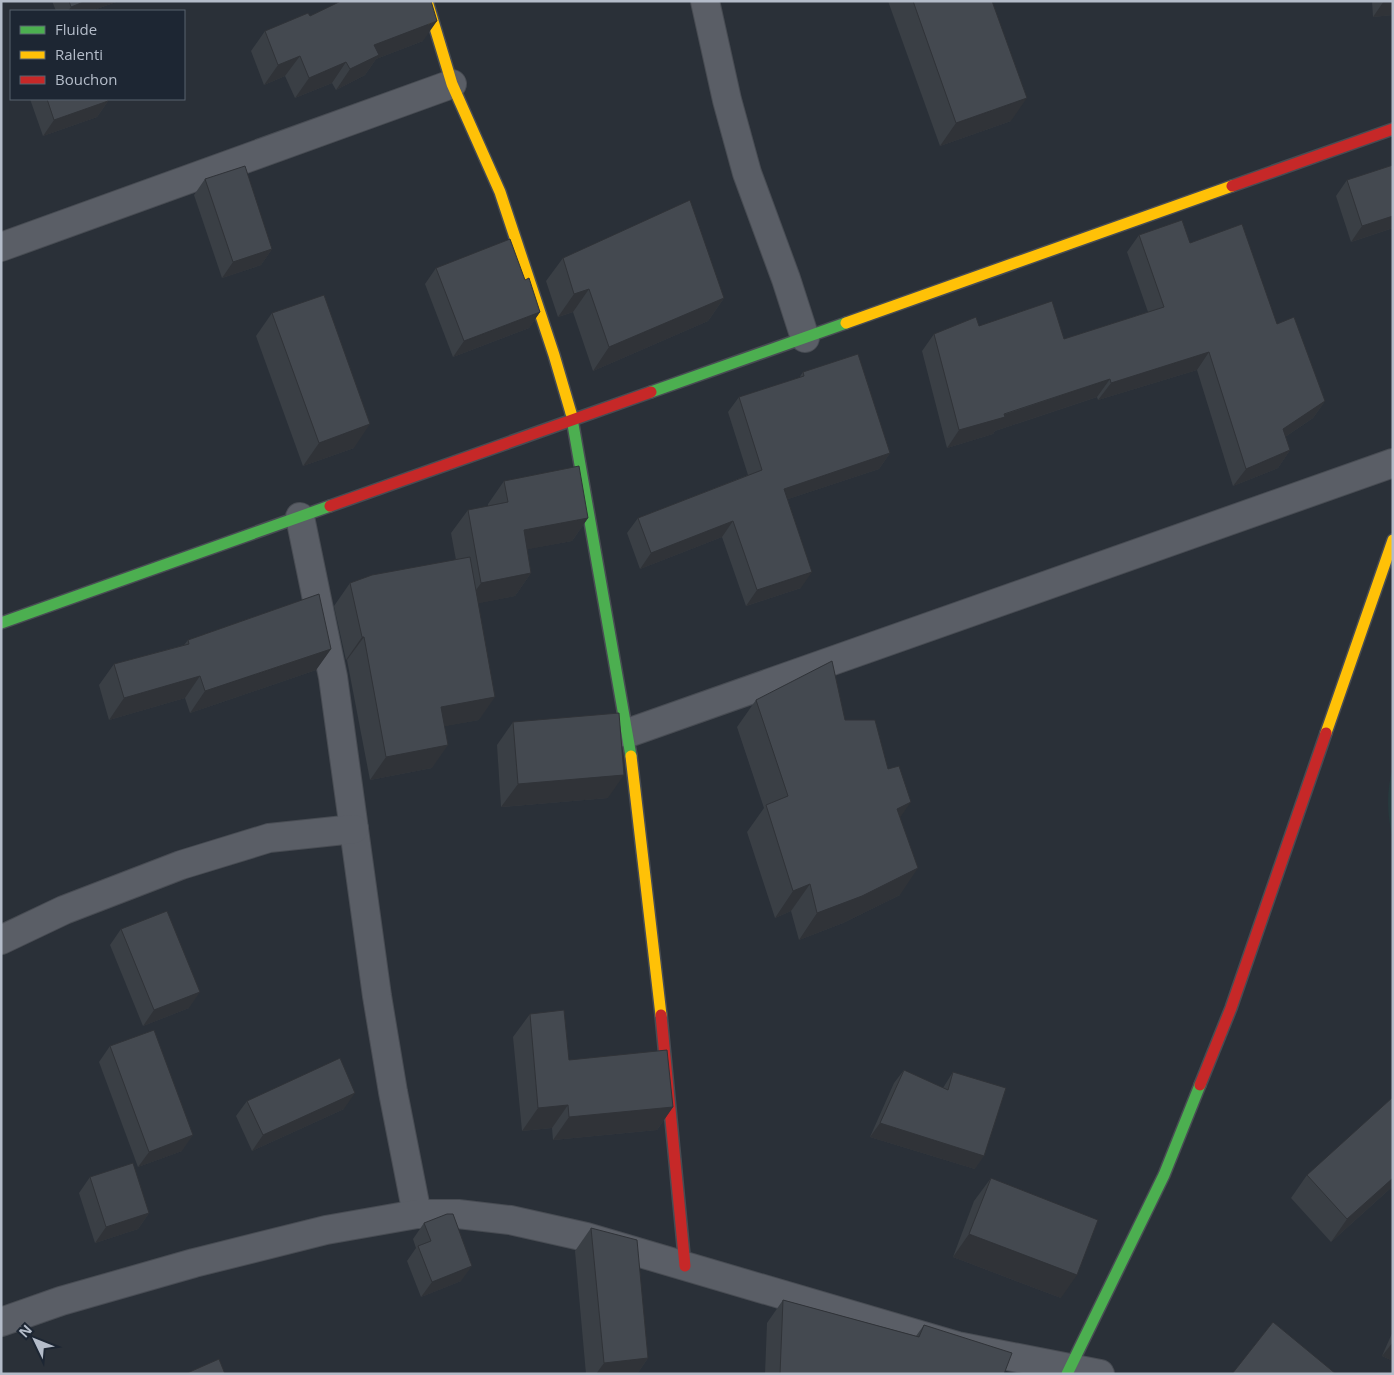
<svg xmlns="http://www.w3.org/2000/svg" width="1394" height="1375" viewBox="0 0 1394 1375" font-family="'Open Sans',sans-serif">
  <rect width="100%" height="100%" fill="#2a3038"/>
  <path fill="#273a3e" d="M1393,767V840C1387,816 1386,791 1393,767Z"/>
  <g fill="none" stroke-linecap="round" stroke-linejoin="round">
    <defs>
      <g id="street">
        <path d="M705,1L727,100L747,173L786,279L805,338"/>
        <path d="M1,247L452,84"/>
        <path d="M300,517L333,677L377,996L393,1092L417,1214"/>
        <path d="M628,733L1393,463"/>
        <path d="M1,940L64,910L181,865L269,838L354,829"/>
        <path d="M1,1322L61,1301L194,1263L326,1230L417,1214H458L510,1220L586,1237L957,1346L1100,1374"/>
      </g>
      <g id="fast">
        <path d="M651,392L846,323"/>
        <path d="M571,413L631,756"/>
        <path d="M1,623L330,506"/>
        <path d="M1067,1374L1164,1175L1200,1085"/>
      </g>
      <g id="slow">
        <path d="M427,1L452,84L500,192L554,355L571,413"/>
        <path d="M846,323L1232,186"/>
        <path d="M1326,733L1393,540"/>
        <path d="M631,756L661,1015"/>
      </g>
      <g id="jam">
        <path d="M1232,186L1393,129"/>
        <path d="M330,506L651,392"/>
        <path d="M661,1015L685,1266"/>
        <path d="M1200,1085L1231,1008L1326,733"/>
      </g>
    </defs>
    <use href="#street" stroke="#484c53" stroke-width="30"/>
    <use href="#fast" stroke="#484c53" stroke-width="14"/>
    <use href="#slow" stroke="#484c53" stroke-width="14"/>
    <use href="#jam" stroke="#484c53" stroke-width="14"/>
    <use href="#street" stroke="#5a5e66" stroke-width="28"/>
    <use href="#fast" stroke="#4caf50" stroke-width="11"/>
    <use href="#slow" stroke="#ffc107" stroke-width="11"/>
    <use href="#jam" stroke="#c62828" stroke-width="11"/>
  </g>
  <g fill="#3a3f45">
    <path d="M52,1H119L91,11H56Z"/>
    <path d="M888,1H992L1011,121L940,146Z"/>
    <path d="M1372,1H1393V15L1373,17Z"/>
    <path d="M310,16L423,41L376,59L365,75L336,90L332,83L295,98L285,76L264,85L251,51L265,31Z"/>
    <path d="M30,99H107L108,101L97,117L43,136Z"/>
    <path d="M205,179L272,249L261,265L222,278L194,195Z"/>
    <path d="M1347,180L1393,228L1351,242L1336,196Z"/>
    <path d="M1139,235L1190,243L1277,324L1325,401L1313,418L1285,437L1290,450L1278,468L1233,486L1197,370L1098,400L1097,397L995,431L993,434L947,448L922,351L934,334L979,326L1064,339L1148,312L1127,252Z"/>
    <path d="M563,258L724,298L708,321L593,371L573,312L558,317L546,281Z"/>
    <path d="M436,268L525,280L540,312L529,328L453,357L425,284Z"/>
    <path d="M272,313L354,448L303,466L256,336Z"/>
    <path d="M803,372L890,453L879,469L788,499L801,588L746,606L722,537L640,569L627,533L638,518L748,475L728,412L739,397L799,378Z"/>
    <path d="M504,481L588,518L572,541L527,549L531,573L515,596L478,603L479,720L444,726L432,768L370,780L347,660H346L334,606L350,583L456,560L451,533L468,510L488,506V504Z"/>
    <path d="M188,640L331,649L316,670L190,713L185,698L109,720L99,685L114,664L184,645Z"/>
    <path d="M756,700L900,817V895L843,923L799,940L791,911L775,918L747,832L764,808L737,727Z"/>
    <path d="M513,722L608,798L501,807L497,745Z"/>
    <path d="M121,929L189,1008L143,1026L110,945Z"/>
    <path d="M530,1014L569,1060L673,1107L657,1130L553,1140L552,1128L522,1131L513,1037Z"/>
    <path d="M110,1046L182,1151L138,1167L99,1062Z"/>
    <path d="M904,1070L943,1088L953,1072L975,1169L870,1137L894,1083Z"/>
    <path d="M247,1101L344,1109L252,1151L236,1116Z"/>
    <path d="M1307,1175L1393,1186L1331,1242L1291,1198Z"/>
    <path d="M90,1177L149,1213L138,1229L95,1243L79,1193Z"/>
    <path d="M991,1178L1061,1298L953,1257L974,1201Z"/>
    <path d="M424,1223L461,1281L421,1297L407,1261L416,1248L413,1239Z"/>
    <path d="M591,1228L648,1358L637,1374H586L575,1251Z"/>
    <path d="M783,1300L916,1336L924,1325L1004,1374H765L767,1323Z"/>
    <path d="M1393,1331V1361L1382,1356Z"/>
  </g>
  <g fill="#303338">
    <path d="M86,1H119L91,11H68L71,7Z"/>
    <path d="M1384,1H1393V15L1373,17Z"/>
    <path d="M437,21L423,41L376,59L365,75L336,90L350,69L374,45Z"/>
    <path d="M300,56L285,76L264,85L278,65Z"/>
    <path d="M346,62L332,83L295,98L309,78Z"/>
    <path d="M1027,98L1011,121L940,146L956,123Z"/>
    <path d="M108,101L97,117L43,136L54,120Z"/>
    <path d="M1393,216V228L1351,242L1362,226Z"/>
    <path d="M272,249L261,265L222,278L233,262Z"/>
    <path d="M589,289L573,312L558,317L574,294Z"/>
    <path d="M724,298L708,321L593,371L609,347Z"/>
    <path d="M540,312L529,328L453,357L464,341Z"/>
    <path d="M1209,352L1197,370L1098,400L1111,383Z"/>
    <path d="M1110,379L1097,397L995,431L993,434L947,448L959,430Z"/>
    <path d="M1325,401L1313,418L1270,447L1283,429Z"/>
    <path d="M370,424L354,448L303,466L319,443Z"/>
    <path d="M1290,450L1278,468L1233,486L1246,469Z"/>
    <path d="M890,453L879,469L773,504L784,489Z"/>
    <path d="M588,518L572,541L508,553L524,530Z"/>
    <path d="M733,521L722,537L640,569L651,553Z"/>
    <path d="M812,572L801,588L746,606L757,590Z"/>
    <path d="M531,573L515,596L465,606L481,583Z"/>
    <path d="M362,637H364L347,660H346Z"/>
    <path d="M331,649L316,670L190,713L205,691Z"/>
    <path d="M200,676L185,698L109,720L124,698Z"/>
    <path d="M495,697L479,720L424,730L441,707Z"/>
    <path d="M448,745L432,768L370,780L386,757Z"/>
    <path d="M624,775L608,798L501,807L518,784Z"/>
    <path d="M911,802L892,829L897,809Z"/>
    <path d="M918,868L900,895L843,923L799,940L817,913Z"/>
    <path d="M810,884L791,911L775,918L793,891Z"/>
    <path d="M200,992L189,1008L143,1026L154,1010Z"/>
    <path d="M355,1093L344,1109L252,1151L263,1135Z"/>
    <path d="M568,1105L552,1128L522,1131L538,1108Z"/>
    <path d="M673,1107L657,1130L553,1140L569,1117Z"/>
    <path d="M880,1123L984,1156L975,1169L870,1137Z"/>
    <path d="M193,1135L182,1151L138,1167L149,1152Z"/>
    <path d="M1393,1178V1186L1331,1242L1347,1219Z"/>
    <path d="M149,1213L138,1229L95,1243L106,1227Z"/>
    <path d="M969,1234L1077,1275L1061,1298L953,1257Z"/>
    <path d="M472,1266L461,1281L421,1297L432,1282Z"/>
    <path d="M1393,1342V1361L1382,1356Z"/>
    <path d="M648,1358L637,1374H596L604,1363Z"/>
  </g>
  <g fill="#444950" stroke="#303338">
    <path d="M69,1H86L71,7Z"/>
    <path d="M341,1H431L437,21L374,45L379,55L350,69L346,62L309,78L300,56L278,65L265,31L308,13L310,16Z"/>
    <path d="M913,1H992L1027,98L956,123Z"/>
    <path d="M47,99H107L108,101L54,120Z"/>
    <path d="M1393,165V216L1362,226L1347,180Z"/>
    <path d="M245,166L272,249L233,262L205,179Z"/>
    <path d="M690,200L724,298L609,347L589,289L574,294L563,258Z"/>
    <path d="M1182,220L1190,243L1242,224L1277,324L1294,317L1325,401L1283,429L1290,450L1246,469L1209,352L1111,383L1110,379L1004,414L1005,417L959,430L934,334L976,317L979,326L1052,301L1064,339L1164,307L1139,235Z"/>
    <path d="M510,239L525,280L529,278L540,312L464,341L436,268Z"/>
    <path d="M324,295L370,424L319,443L272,313Z"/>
    <path d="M858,354L890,453L784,489L812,572L757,590L733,521L651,553L638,518L762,470L739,397L804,376L803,372Z"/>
    <path d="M579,466L588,518L524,530L531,573L481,583L468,510L508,502L504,481Z"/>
    <path d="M470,557L495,697L441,707L448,745L386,757L364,637H362L350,583L372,575Z"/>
    <path d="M319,594L331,649L205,691L200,676L124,698L114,664L189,644L188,640Z"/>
    <path d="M832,661L845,720H875L888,769L899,766L911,802L897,809L918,868L862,896L817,913L810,884L793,891L766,805L788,796L756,700Z"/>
    <path d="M619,713L624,775L518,784L513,722Z"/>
    <path d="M167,911L200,992L154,1010L121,929Z"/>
    <path d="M564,1010L569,1060L667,1050L673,1107L569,1117L568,1105L538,1108L530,1014Z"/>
    <path d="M154,1030L193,1135L149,1152L110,1046Z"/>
    <path d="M340,1058L355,1093L263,1135L247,1101Z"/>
    <path d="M904,1070L948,1090L953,1072L1006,1088L984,1156L880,1123Z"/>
    <path d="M1393,1097V1178L1347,1219L1307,1175Z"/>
    <path d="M133,1163L149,1213L106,1227L90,1177Z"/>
    <path d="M991,1178L1098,1220L1077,1275L969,1234Z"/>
    <path d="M447,1214H453L472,1266L432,1282L418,1246L431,1241L424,1223Z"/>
    <path d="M591,1228L637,1240L648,1358L604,1363Z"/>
    <path d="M783,1300L919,1337L924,1325L1012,1353L1004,1374H780Z"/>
    <path d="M1273,1322L1336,1374H1232Z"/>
    <path d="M219,1359L225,1374H185Z"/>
  </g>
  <rect width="1394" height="1375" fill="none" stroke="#b4bcc9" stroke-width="5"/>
  <rect x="10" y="10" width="175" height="90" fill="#1d2633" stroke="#59626f"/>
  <rect x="20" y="26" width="25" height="8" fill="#4caf50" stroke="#59626f"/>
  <text x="55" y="35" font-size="15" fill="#b4bcc9">Fluide</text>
  <rect x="20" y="51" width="25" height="8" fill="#ffc107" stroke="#59626f"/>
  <text x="55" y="60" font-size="15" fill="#b4bcc9">Ralenti</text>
  <rect x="20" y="76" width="25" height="8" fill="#c62828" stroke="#59626f"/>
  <text x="55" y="85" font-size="15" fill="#b4bcc9">Bouchon</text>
  <g transform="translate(35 1340) rotate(313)" stroke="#1d2633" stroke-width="4" paint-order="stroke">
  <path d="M0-4L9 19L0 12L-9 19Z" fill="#b4bcc9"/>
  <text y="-8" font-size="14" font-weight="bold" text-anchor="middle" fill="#b4bcc9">N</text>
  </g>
</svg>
